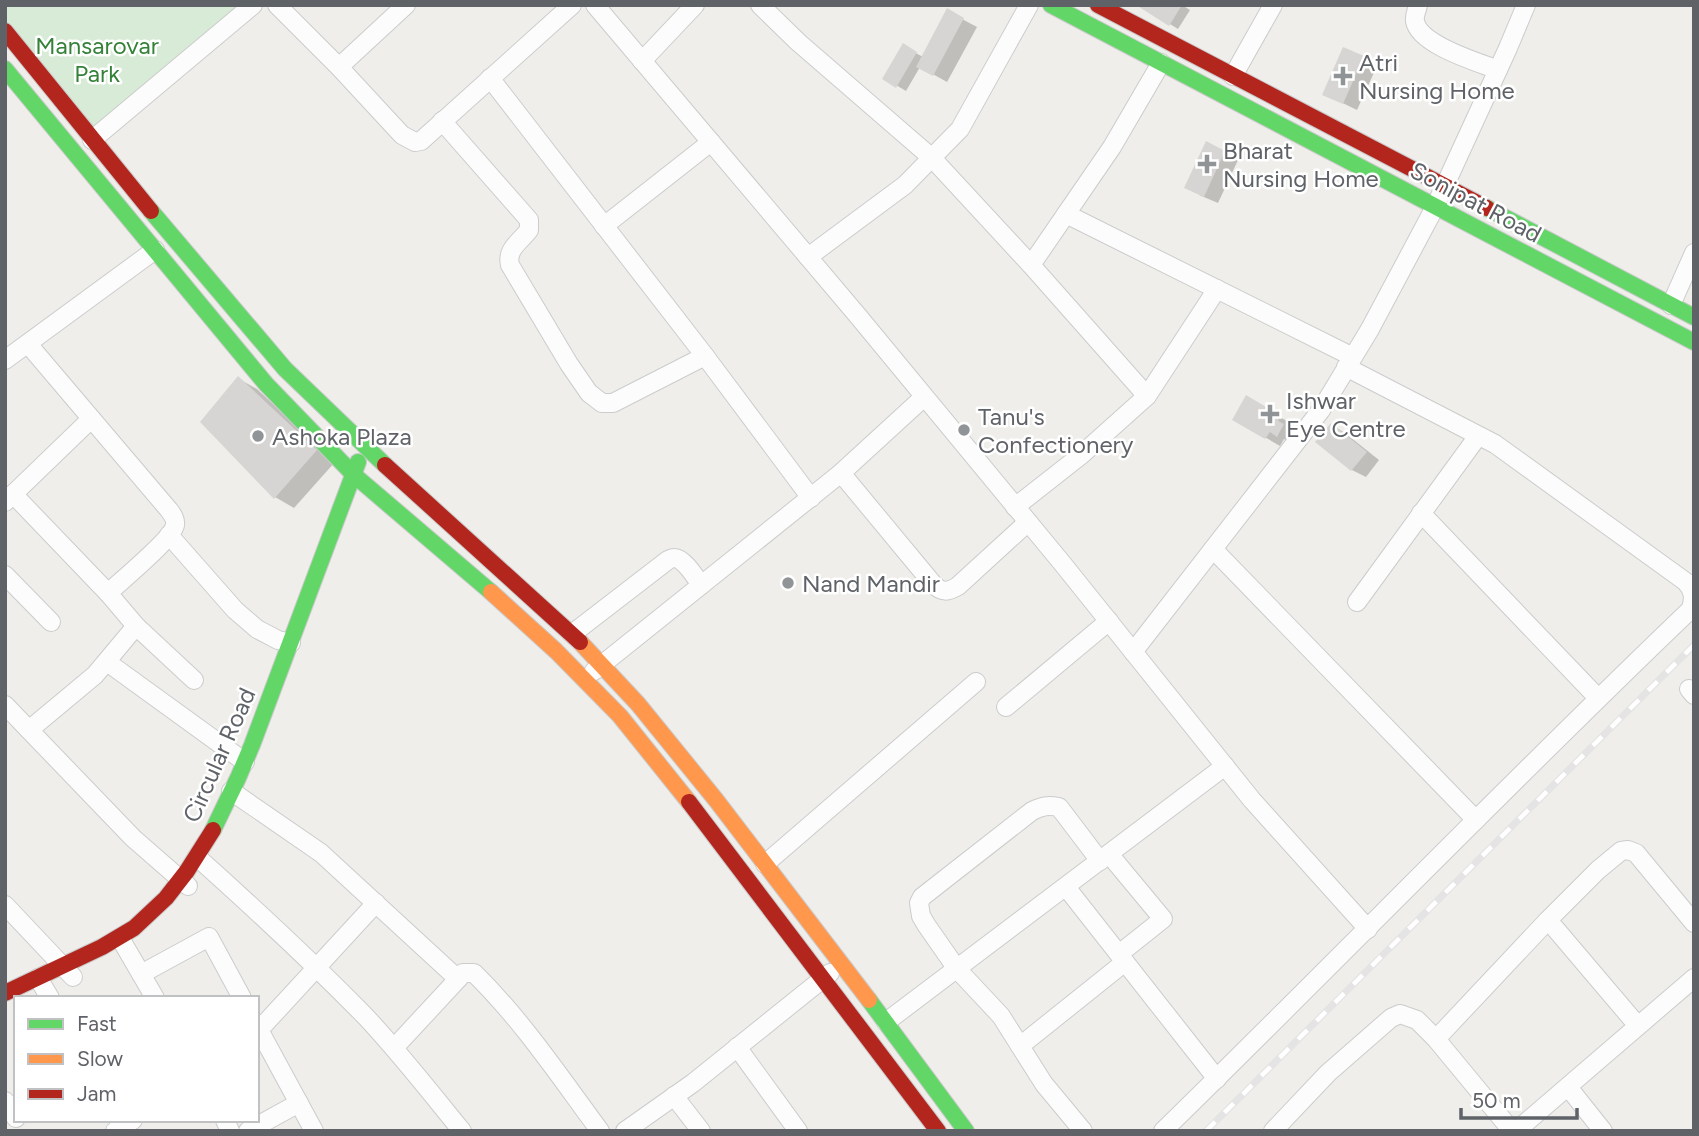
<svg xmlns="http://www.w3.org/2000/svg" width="1699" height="1136" viewBox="0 0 1699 1136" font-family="Figtree,sans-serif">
  <rect width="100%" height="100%" fill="#efeeea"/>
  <path fill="#d8ebd6" d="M5,5H248L91,138L5,31Z"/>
  <g fill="#0003">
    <path d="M1139,5H1182L1190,10L1178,29Z"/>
    <path d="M947,11L977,27L947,82L920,67L906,91L884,78L903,46L923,57Z"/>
    <path d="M1344,49L1377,66L1357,110L1324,94Z"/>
    <path d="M1206,144L1238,160L1218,203L1199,195Z"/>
    <path d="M239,379L257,389L335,462L294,508L275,497L202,422Z"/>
    <path d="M1246,398L1294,425L1291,430L1296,434L1291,443L1284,439L1280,446L1234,419Z"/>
    <path d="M1332,425L1345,433L1379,460L1366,477L1352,470Z"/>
  </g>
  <g fill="#d6d5d3">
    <path d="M1136,5H1182L1169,26Z"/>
    <path d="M947,8L964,18L933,76L916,67Z"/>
    <path d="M903,43L917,52L896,88L882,79Z"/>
    <path d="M1343,47L1364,56L1343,104L1322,95Z"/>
    <path d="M1206,141L1225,151L1204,197L1184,188Z"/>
    <path d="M238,376L317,450L274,499L200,422Z"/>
    <path d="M1246,395L1281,416L1278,421L1284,424L1277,437L1270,432L1265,439L1232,420Z"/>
    <path d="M1331,423L1367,452L1351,471L1315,442Z"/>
  </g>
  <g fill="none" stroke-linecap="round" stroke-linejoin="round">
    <defs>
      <g id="street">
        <path d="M277,5L339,67L402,135L415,142L421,141L572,5"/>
        <path d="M595,5L858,316L1062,563L1252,800L1368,929"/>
        <path d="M760,5L798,42L932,158L1031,265L1147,396"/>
        <path d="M1418,5C1417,10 1414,16 1415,21C1419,45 1478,62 1498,70"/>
        <path d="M642,61L695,5"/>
        <path d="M339,67L406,5"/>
        <path d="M1233,76L1273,5"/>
        <path d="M490,78L705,356L811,498"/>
        <path d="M442,121L529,220V230C520,242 506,249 510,265L569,364L589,393L602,403H613L705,356"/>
        <path d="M92,140L253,5"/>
        <path d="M1066,214L1353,357"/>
        <path d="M604,226L711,142"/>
        <path d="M808,257L905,185L960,129L1029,5"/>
        <path d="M1031,265L1112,147L1161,63"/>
        <path d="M1671,305L1694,253"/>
        <path d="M28,344L169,510C172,514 176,519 175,525C173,538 121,581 108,593"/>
        <path d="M5,360L155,250"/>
        <path d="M841,473L924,397"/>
        <path d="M13,494L108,593L136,626L194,680"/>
        <path d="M5,502L91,419"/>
        <path d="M1015,507L1080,456L1147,396L1217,289"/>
        <path d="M1421,513L1598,698"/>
        <path d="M169,535L235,610L257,629L278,640L291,643"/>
        <path d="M1213,549L1476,820"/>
        <path d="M5,575L51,622"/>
        <path d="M1357,602L1478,436"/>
        <path d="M572,634L668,560C670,559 672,558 674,558C683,557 696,578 701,585"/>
        <path d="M1133,652L1321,410L1370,329L1435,207L1508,48L1526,5"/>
        <path d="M107,662L245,762"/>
        <path d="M594,671L841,473L933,584C942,593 948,592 958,586L1028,522"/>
        <path d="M1689,689L1694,695"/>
        <path d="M5,705L133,838L188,886"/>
        <path d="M1006,707L1109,621"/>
        <path d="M29,730L95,675L136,626"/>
        <path d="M231,791L321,853L458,979L463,973H474C522,1020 560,1077 600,1131"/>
        <path d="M1109,854L1163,919L1119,954"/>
        <path d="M197,857C254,908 311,961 365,1016C399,1052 430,1092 462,1131"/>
        <path d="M765,864L976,682"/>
        <path d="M1066,887L1217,1079"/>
        <path d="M5,905L73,977"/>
        <path d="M1548,920L1638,1026"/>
        <path d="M120,938L155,998"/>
        <path d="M141,974L209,937L242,998"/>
        <path d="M38,978L50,998"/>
        <path d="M886,1022L1225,766"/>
        <path d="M257,1026L314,1131"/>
        <path d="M259,1030L376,903"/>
        <path d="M1436,1039L1548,920L1598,870L1621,851L1628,850L1636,853L1694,923"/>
        <path d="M1020,1046L1125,962"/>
        <path d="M737,1047L798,1131"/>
        <path d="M394,1048L458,979"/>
        <path d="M1568,1087L1603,1131"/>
        <path d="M674,1096L701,1131"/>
        <path d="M5,1101L16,1118"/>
        <path d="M225,1120L230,1131"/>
        <path d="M115,1131L133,1120"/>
        <path d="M248,1131L299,1103"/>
        <path d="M625,1131L693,1083L830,973"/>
        <path d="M1083,1131L1044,1084L1001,1016L957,969L927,926L921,916L919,903L922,897L1032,811C1042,806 1048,805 1059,807L1100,861"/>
        <path d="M1163,1131C1340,958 1512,780 1691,609C1694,598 1694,591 1686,582L1495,444L1346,367"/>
        <path d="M1273,1131L1328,1073L1391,1018L1400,1014L1417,1020L1436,1039L1512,1131"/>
        <path d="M1516,1131L1694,978"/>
      </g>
      <g id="fast">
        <path d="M1051,5L1694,342"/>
        <path d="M5,69L266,384L354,475L491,592"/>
        <path d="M1487,208L1694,317"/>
        <path d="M151,211L285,369L385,465"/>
        <path d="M213,830L238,778L252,745L358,462"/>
        <path d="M869,1000L966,1131"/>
      </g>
      <g id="slow">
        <path d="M491,592L556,651L620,716L689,802"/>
        <path d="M580,642L638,704L716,800L869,1000"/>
      </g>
      <g id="jam">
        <path d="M1098,5L1487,208"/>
        <path d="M5,31L151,211"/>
        <path d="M385,465L580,642"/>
        <path d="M689,802L938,1131"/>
        <path d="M5,993L102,947L134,928L166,898L187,871L213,830"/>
      </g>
    </defs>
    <use href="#street" stroke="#cbcccc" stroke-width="20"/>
    <use href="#fast" stroke="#cacacb" stroke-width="18"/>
    <use href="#slow" stroke="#cacacb" stroke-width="18"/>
    <use href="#jam" stroke="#cacacb" stroke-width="18"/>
    <use href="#street" stroke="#fdfcfc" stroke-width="18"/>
    <use href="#fast" stroke="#63d668" stroke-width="16"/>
    <use href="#slow" stroke="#ff974d" stroke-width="16"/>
    <use href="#jam" stroke="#b3261e" stroke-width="16"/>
    <defs>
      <path id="rail" d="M1206,1131L1694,645"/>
    </defs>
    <use href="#rail" stroke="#e4e4e4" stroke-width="7"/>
    <use href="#rail" stroke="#fff" stroke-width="4.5" stroke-dasharray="13" stroke-linecap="butt"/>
  </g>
  <g fill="#919496" stroke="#fff" stroke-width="2.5">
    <path d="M1339.5 65.5h7v7h7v7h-7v7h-7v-7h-7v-7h7z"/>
    <path d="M1203.5 153.5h7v7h7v7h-7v7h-7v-7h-7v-7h7z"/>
    <path d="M1266.5 403.5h7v7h7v7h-7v7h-7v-7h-7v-7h7z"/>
    <circle cx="964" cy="430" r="7"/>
    <circle cx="258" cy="436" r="7"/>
    <circle cx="788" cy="583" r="7"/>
  </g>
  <g text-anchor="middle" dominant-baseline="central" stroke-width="5" stroke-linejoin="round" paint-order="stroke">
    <g font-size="24" fill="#348238" stroke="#fff">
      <text x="97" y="45">Mansarovar<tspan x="97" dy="28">Park</tspan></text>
    </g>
    <g font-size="24" fill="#5f6368" stroke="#fff" text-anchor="start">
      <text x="1359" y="62">Atri<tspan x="1359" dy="28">Nursing Home</tspan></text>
      <text x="1223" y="150">Bharat<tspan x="1223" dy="28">Nursing Home</tspan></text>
      <text x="1286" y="400">Ishwar<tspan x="1286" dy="28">Eye Centre</tspan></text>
      <text x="978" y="416">Tanu's<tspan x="978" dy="28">Confectionery</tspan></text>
      <text x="272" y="436">Ashoka Plaza</text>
      <text x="802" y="583">Nand Mandir</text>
    </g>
    <g font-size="24" fill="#5f6368" stroke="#fff">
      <text transform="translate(1476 202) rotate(28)">Sonipat Road</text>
      <text transform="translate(219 755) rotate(-66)">Circular Road</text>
    </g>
  </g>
  <rect width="1699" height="1136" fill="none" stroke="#5f6368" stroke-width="14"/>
  <rect x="14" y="996" width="245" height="126" fill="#ffffff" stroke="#bfc1c3" stroke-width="2"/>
  <rect x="28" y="1019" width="35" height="10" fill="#63d668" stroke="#bfc1c3" stroke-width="2"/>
  <text x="77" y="1031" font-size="21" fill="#5f6368">Fast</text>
  <rect x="28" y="1054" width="35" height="10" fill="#ff974d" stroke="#bfc1c3" stroke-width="2"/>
  <text x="77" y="1066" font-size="21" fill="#5f6368">Slow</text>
  <rect x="28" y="1089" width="35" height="10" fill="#b3261e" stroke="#bfc1c3" stroke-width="2"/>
  <text x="77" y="1101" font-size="21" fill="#5f6368">Jam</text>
  <path d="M1461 1108v10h116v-10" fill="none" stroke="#5f6368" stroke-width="3.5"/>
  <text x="1472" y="1108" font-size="21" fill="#5f6368" stroke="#ffffff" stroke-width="5" paint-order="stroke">50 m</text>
</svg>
